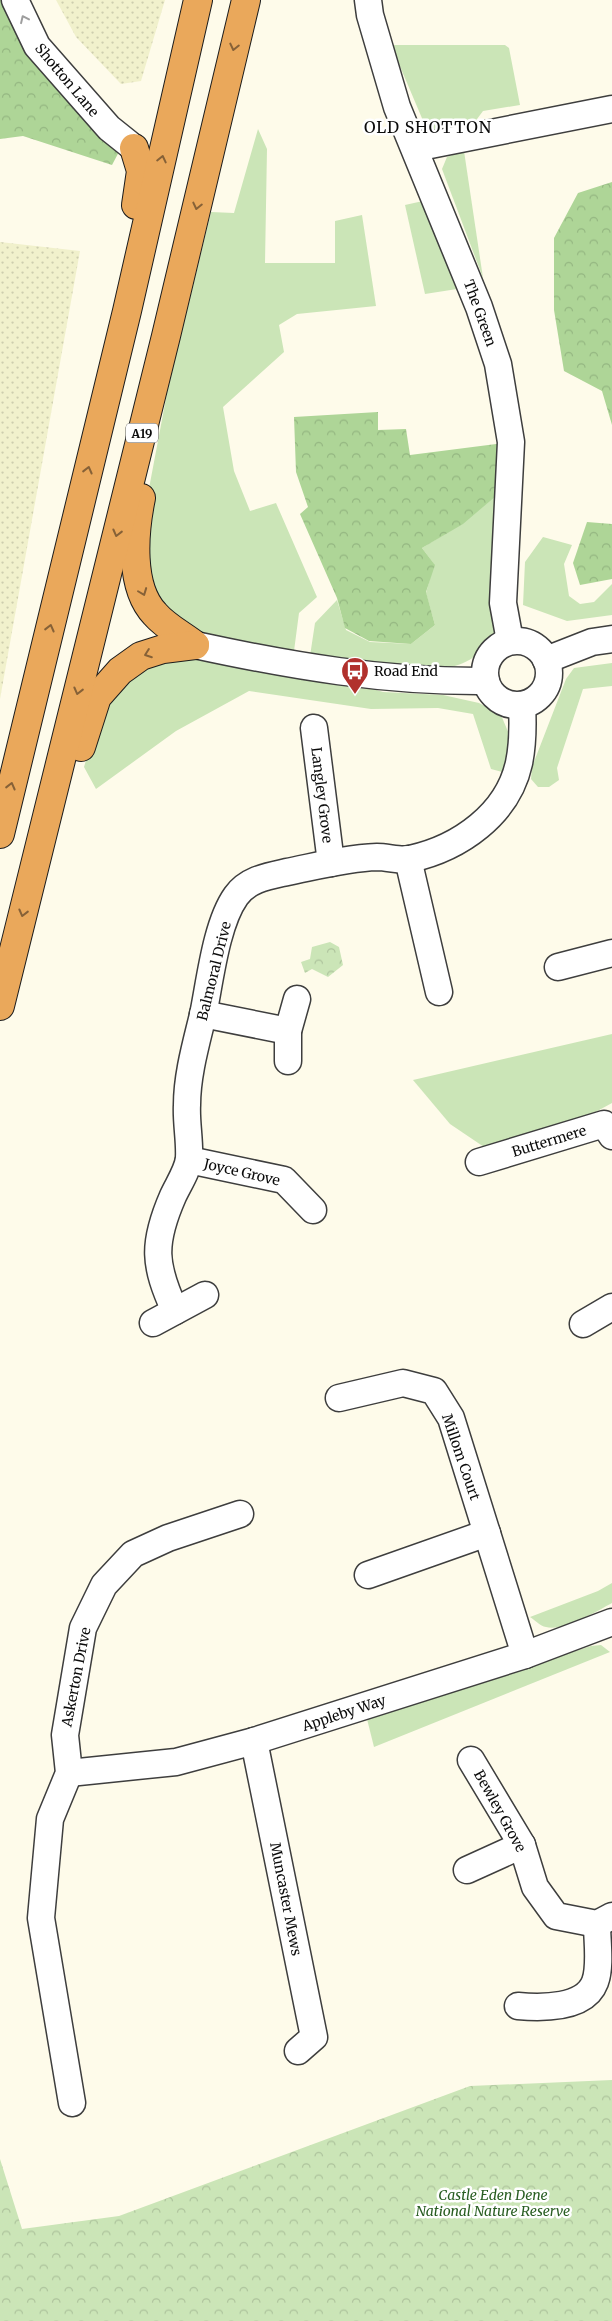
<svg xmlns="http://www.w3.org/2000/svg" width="612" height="2321" viewBox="0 0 612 2321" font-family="Merriweather,serif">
  <defs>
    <pattern id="farmland-dots" width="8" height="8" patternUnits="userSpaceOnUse" patternTransform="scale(1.25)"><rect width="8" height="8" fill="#f1f1cc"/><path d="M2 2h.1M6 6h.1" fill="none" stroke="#cdcdae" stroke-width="1.8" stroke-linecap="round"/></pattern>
    <pattern id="forest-crowns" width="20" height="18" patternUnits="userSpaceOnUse" patternTransform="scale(1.25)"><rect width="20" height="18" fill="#aed597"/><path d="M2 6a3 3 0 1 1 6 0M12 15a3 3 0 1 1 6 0" fill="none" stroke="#94b681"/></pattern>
    <pattern id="park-crowns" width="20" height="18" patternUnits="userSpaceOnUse" patternTransform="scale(1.25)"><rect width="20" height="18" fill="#cbe5b7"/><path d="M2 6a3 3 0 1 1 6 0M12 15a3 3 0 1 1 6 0" fill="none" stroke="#adc39c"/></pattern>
  </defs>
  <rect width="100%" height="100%" fill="#fefbea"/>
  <g fill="url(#farmland-dots)">
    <path d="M56,0H165L141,81L121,84L76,37Z"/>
    <path d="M0,242L80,251L0,699Z"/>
  </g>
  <g fill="#cbe5b7">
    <path d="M391,45H505L509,48L520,105L483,111L474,123L435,130L424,123Z"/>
    <path d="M258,129L267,149L265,263H335V221L362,215L376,306L297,314L279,325L284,352L223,407L234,471L250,511L276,503L317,597L299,613L294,651L235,641L194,630L155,598L145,575L144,515L167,393L211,212L234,213Z"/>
    <path d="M464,151L483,278L442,169L447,157Z"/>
    <path d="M423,201L457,289L425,294L405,205Z"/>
    <path d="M503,489L497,636C476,657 466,667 435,669L310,656L315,623L337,600L346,630L370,642L411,644L435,625L426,593L434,564L422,548L463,523Z"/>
    <path d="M543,537L572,545L564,564L569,596L580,604L594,602L612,584V615L567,621L523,605L525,562Z"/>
    <path d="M167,654L347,681L383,692L443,695L479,703L501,715L509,734L513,755L506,773L491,769L473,714L438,708L371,709L249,691L176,731L96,789L84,767L103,702L138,669Z"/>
    <path d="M612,663V686L583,689L557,768L559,780L549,787H538L531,779L532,767L566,679L574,668Z"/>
    <path d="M612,1034V1103L590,1115L490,1151L450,1124L413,1080Z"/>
    <path d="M612,1583V1603C597,1611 563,1632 546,1627C540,1626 535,1620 530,1617L598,1591Z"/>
    <path d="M601,1645L610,1652L374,1747L367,1719L591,1646Z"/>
  </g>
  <g fill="url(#forest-crowns)">
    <path d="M0,0H5L121,148L112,165L23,136L0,139Z"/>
    <path d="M612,182V425L602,391L564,371L554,310V238L578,193Z"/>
    <path d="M378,412V430L406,429L410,455L504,443L503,490L463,524L422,548L435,565L426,592L435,625L411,644L369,641L345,628L337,598L300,514L308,507L296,472L294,417Z"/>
    <path d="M587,522L612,524V579L580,585L573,563Z"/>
  </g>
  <g fill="url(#park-crowns)">
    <path d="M330,942L339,947L343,965L328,977L312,969L305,973L301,962L310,959L312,947Z"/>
    <path d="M612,2080V2321H0V2159L22,2229L119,2216L470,2086Z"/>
  </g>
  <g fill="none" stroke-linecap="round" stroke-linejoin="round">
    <defs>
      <g id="minor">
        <path d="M15,0L37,46L109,128L134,148"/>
        <path d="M368,0L370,15L397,107L479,307L498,364L511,442L503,603L510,641"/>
        <path d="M415,148L612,109"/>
        <circle cx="517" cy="673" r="32"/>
        <path d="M195,645C292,666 386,682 486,681"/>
        <path d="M546,660L592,642L612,639"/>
        <path d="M314,728L331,863"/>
        <path d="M408,859L439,992"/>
        <path d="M558,967L612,953"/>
        <path d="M203,1014L288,1031"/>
        <path d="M288,1061V1031L297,999"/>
        <path d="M189,1160L284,1180L313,1210"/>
        <path d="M479,1162L604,1124L612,1136"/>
        <path d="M175,1311C154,1265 152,1244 173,1196C178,1185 188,1170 189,1158C190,1141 186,1122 187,1105C187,1075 196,1044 203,1015C210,981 216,924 236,896C248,879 269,876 287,872C317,866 347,858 377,857C388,857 400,861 410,859C460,848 508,814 519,763C523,744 523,724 522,705"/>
        <path d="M153,1323L205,1295"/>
        <path d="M583,1324L612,1307"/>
        <path d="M339,1398L403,1383L434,1391L451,1418L525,1655"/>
        <path d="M368,1575L487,1533"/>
        <path d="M254,1741L314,2037L298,2051"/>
        <path d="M471,1760L522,1845L535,1887L556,1916L597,1924L612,1916"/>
        <path d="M69,1773L176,1762L254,1741L525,1655L612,1622"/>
        <path d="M467,1870L522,1845"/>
        <path d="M518,2006C541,2008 585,2009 595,1982C601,1966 597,1941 597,1924"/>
        <path d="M72,2103L41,1918L50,1819L69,1773L65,1735L83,1628L104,1585L133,1554L168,1538L240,1514"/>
      </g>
      <g id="highway">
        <path d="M134,148L141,171L136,205"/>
        <path d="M141,498C134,532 129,587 155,614C165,626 182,635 195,645"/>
        <path d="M81,747L97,697L120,671L141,656L163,649L195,645"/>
        <path d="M0,834L127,311L198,0"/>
        <path d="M0,1006L166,336L246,0"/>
      </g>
    </defs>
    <use href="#minor" stroke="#3e3e3e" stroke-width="29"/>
    <use href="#highway" stroke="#1c1c1c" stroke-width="30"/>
    <use href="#minor" stroke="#fff" stroke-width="26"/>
    <use href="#highway" stroke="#eaa85b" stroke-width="28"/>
  </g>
  <defs><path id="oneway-chevron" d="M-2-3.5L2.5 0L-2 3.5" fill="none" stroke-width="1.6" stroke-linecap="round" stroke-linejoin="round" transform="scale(1.25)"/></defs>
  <use stroke="#9d9d9d" href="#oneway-chevron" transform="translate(24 19) rotate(-115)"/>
  <g stroke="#866137">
    <use href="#oneway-chevron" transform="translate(234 47) rotate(103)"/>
    <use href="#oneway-chevron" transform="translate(162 159) rotate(-77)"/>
    <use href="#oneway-chevron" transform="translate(197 206) rotate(103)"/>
    <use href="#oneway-chevron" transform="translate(88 470) rotate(-76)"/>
    <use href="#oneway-chevron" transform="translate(117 533) rotate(104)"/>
    <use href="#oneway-chevron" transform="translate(143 592) rotate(69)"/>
    <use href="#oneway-chevron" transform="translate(50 628) rotate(-76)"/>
    <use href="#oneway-chevron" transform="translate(148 654) rotate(160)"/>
    <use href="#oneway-chevron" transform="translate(78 691) rotate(104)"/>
    <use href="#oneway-chevron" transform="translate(11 786) rotate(-76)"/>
    <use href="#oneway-chevron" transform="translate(23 913) rotate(104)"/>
  </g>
  <defs>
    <symbol id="bus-pin" viewBox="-11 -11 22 30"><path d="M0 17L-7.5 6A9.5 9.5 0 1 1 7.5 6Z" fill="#b1312d" stroke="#fff"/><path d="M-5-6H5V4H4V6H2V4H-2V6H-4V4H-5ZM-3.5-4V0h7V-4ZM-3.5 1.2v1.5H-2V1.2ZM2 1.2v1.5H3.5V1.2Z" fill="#fff"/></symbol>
  </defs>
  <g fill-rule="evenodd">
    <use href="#bus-pin" x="339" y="655" width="32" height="43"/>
  </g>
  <g text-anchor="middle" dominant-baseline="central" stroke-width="5" stroke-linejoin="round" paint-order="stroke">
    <rect fill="#fff" stroke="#545454" stroke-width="1" x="126" y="423.5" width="32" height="19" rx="4"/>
    <g font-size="12" font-weight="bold" fill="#0b0b0b">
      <text x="142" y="433">A19</text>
    </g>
    <g font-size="14" fill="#0b0b0b" stroke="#fff">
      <text transform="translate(67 80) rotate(50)">Shotton Lane</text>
      <text transform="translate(480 313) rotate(70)">The Green</text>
      <text transform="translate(322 795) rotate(83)">Langley Grove</text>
      <text transform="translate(214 971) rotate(-76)">Balmoral Drive</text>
      <text transform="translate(549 1141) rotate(-17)">Buttermere</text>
      <text transform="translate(242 1172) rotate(13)">Joyce Grove</text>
      <text transform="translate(461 1457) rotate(71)">Millom Court</text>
      <text transform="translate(76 1677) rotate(-79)">Askerton Drive</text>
      <text transform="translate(344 1713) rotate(-18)">Appleby Way</text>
      <text transform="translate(500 1811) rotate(61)">Bewley Grove</text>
      <text transform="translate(286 1899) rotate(79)">Muncaster Mews</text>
    </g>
    <g font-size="14" fill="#0b0b0b" stroke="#fff" text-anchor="start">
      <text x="374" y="671">Road End</text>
    </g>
    <g font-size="14" font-style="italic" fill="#285d21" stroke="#fff">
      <text x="493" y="2195">Castle Eden Dene<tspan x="493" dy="16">National Nature Reserve</tspan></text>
    </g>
    <g font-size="16" letter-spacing="1" fill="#0b0b0b" stroke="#fff">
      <text x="428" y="127">OLD SHOTTON</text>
    </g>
  </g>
</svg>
